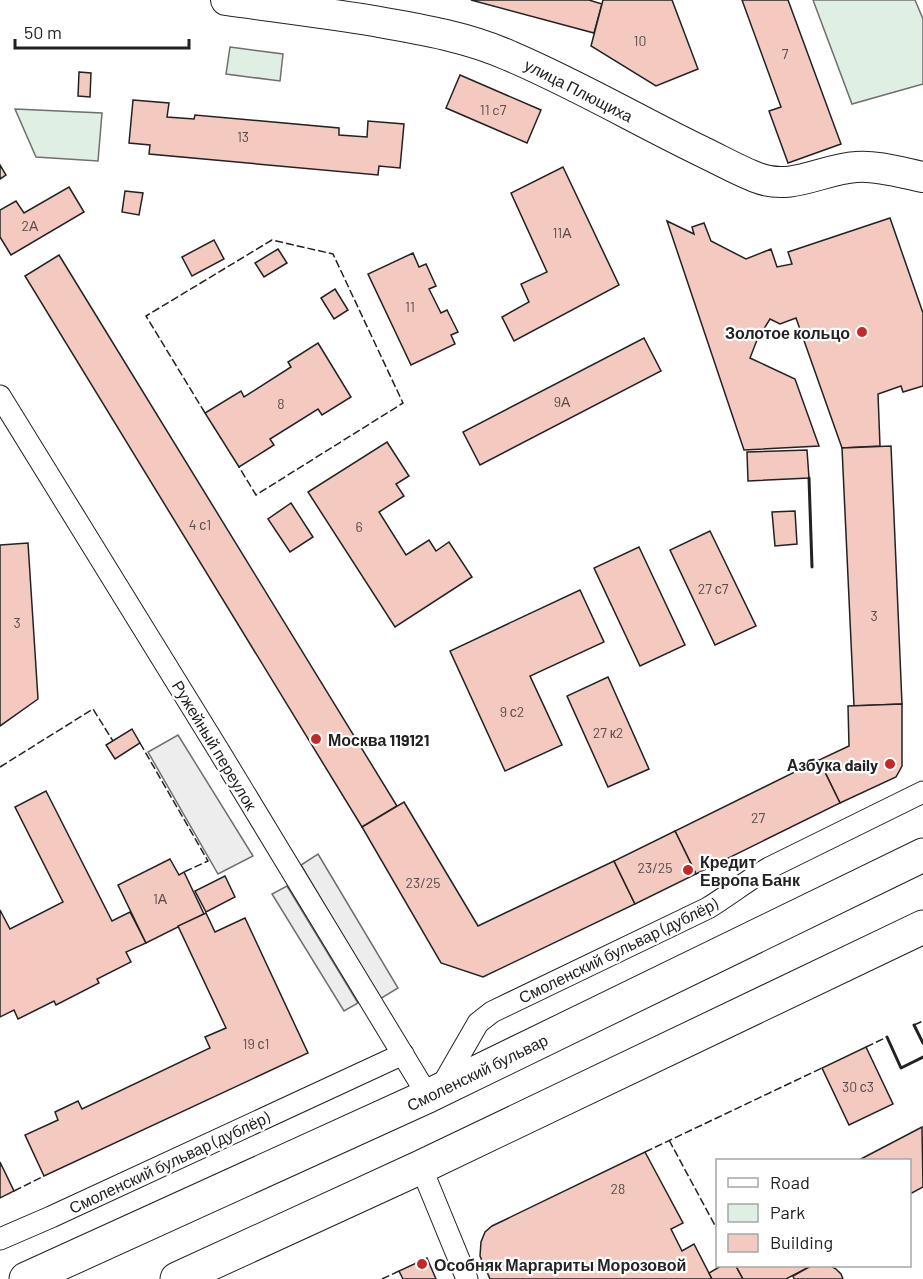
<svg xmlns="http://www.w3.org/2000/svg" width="923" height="1279" viewBox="0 0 923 1279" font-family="Barlow,sans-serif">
  <rect width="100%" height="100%" fill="#fff"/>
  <g fill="#e0efe3" stroke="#6f6f6f" stroke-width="1.5">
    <path d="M813,0H915L923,19V84L852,104Z"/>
    <path d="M230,47L283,54L280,81L226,74Z"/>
    <path d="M15,109L102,113L98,161L36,157Z"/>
  </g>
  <g fill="#ededed" stroke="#6f6f6f" stroke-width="1.5">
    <path d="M178,735L253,856L218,874L148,752Z"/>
    <path d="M318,854L398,988L380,999L301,865Z"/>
    <path d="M287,886L358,1003L344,1011L272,894Z"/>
  </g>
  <g fill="#f3c9c0" stroke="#222" stroke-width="1.5">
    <path d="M471,0H589L602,4L594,33Z"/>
    <path d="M603,0H672L698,69L656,86L591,46Z"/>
    <path d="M742,0H788L841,144L788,163L769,111L781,107Z"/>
    <path d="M79,72L91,73L90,97L78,96Z"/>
    <path d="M460,75L541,110L527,143L446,108Z"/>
    <path d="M133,100L169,103L167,117L194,119L195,115L339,128V135L367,137L368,121L404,124L400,168L379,166L378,175L149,154L150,145L129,143Z"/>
    <path d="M0,165L6,175L0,179Z"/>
    <path d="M563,167L619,285L514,341L502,317L529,302L521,284L547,272L511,193Z"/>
    <path d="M69,187L84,212L11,255L0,237V210L16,201L24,213Z"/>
    <path d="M125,191L143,193L139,215L122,212Z"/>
    <path d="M890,218L923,313V386L903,392L901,386L878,394L880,446L842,448L796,318L780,324L770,319L757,340L750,358L795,379L819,446L744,450L667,221L694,234L692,227L704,223L711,241L746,259L771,249L777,267L792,264L788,252Z"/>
    <path d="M214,240L224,259L192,276L182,257Z"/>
    <path d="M278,249L287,263L264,277L255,263Z"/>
    <path d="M413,253L419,267L426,264L436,286L429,289L441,313L447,310L458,332L451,335L455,344L411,365L368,274Z"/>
    <path d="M59,255L397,806L362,827L25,276Z"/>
    <path d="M335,289L348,310L334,319L321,298Z"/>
    <path d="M644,338L661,371L480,465L463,432Z"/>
    <path d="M318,343L351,397L322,415L318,409L270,439L274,445L239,467L205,413L241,391L244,397L291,367L288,362Z"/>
    <path d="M387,442L409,476L396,484L404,496L379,512L406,555L429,540L436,551L449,542L472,577L395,627L308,492Z"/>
    <path d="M891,446L902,704L854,706L842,448Z"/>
    <path d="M807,450L809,478L748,481L747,452Z"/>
    <path d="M291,503L313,537L290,552L268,519Z"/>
    <path d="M795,511L797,544L775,546L772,512Z"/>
    <path d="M710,531L756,626L715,645L670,550Z"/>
    <path d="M28,543L38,699L0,726V545Z"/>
    <path d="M639,547L685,645L640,666L594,568Z"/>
    <path d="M580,590L604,642L530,676L562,745L505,771L450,651Z"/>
    <path d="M608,677L649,769L608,787L567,696Z"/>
    <path d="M902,704V766L896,777L840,803L819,760L849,746L848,706Z"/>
    <path d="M132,729L140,743L115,759L106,745Z"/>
    <path d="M819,760L840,803L696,874L675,831Z"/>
    <path d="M46,791L112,921L130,912L146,943L126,952L131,962L97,979L99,983L56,1005L54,1001L18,1019L14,1010L0,1017V910L10,929L63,902L15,807Z"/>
    <path d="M404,802L478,926L614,861L635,904L483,977L441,963L362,827Z"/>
    <path d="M675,831L696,874L635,904L614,861Z"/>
    <path d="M170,859L179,875L184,872L204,914L146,943L118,885Z"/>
    <path d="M225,876L235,897L206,912L195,891Z"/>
    <path d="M206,913L215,932L245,918L308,1053L44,1176L25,1135L58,1120L55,1112L78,1101L82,1109L210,1048L205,1037L226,1028L178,926Z"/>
    <path d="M866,1047L893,1104L849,1125L822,1068Z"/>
    <path d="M922,1127L923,1187L910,1194V1160H859Z"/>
    <path d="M645,1152L683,1223L671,1229L682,1251L694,1244L712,1279H490L480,1256L481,1242L485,1232L492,1226Z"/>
    <path d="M0,1162L14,1191L0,1198Z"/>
    <path d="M427,1258L436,1279H403L399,1271Z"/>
    <path d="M721,1266H736L743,1279H712L709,1273Z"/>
    <path d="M736,1266H811L786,1279H743Z"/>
    <path d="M811,1266H831L836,1269L841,1274L843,1279H794L793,1276Z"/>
  </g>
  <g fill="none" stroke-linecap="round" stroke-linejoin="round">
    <defs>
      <g id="street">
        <path d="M0,396L219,751L428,1096"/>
        <path d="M440,1089L478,1023L492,1012L708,908C729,895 748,880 769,868L923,792"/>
        <path d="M421,1167L467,1279"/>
        <path d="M0,1239L51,1217L403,1054"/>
      </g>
      <path id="secondary" d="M226,0C276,7 325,13 374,21C420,29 468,37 510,56C576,84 637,120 701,151C720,160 739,171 758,178C792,191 823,169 856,167C876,165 903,173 923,177"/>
      <g id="primary">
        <path d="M26,1279L428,1096L923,855"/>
        <path d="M177,1279L421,1167L923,927"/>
      </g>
    </defs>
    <use href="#street" stroke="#222" stroke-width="23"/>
    <use href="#secondary" stroke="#222" stroke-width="32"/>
    <use href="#primary" stroke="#222" stroke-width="35"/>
    <use href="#street" stroke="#fff" stroke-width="21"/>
    <use href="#secondary" stroke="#fff" stroke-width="30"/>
    <use href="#primary" stroke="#fff" stroke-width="33"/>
    <g stroke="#222" stroke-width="1.5" stroke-dasharray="8 3" stroke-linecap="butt">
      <path d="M205,413L146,316L272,240L333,254L403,403L256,495L239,467"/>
      <path d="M140,743L208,861L184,872"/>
      <path d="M0,767L93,709L113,741"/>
      <path d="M914,1025L923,1021"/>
      <path d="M866,1047L887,1037"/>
      <path d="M669,1140L718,1231"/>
      <path d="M645,1152L822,1068"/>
      <path d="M14,1191L44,1176"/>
      <path d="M382,1279L399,1271"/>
    </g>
    <g stroke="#222" stroke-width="3">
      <path d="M809,478L812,567"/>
      <path d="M914,1025L923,1043"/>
      <path d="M887,1037L901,1068L923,1057"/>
    </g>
  </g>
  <g fill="#c62828" stroke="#fff" stroke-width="2">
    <circle cx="862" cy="332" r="6"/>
    <circle cx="316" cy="739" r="6"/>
    <circle cx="890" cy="764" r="6"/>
    <circle cx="688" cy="870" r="6"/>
    <circle cx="422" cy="1264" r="6"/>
  </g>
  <g text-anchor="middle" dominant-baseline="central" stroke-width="4.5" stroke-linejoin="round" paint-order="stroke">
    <g font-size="14" fill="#564c4a">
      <text x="640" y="40">10</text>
      <text x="785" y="53">7</text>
      <text x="493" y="109">11 c7</text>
      <text x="243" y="136">13</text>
      <text x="30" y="225">2А</text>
      <text x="562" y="232">11А</text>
      <text x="410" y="306">11</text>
      <text x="562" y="401">9А</text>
      <text x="281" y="403">8</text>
      <text x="200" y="524">4 с1</text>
      <text x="359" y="526">6</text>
      <text x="713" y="588">27 с7</text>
      <text x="874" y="615">3</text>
      <text x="17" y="622">3</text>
      <text x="512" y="711">9 с2</text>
      <text x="608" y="732">27 к2</text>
      <text x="758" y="817">27</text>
      <text x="655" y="867">23/25</text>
      <text x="423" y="882">23/25</text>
      <text x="160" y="898">1А</text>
      <text x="256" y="1043">19 с1</text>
      <text x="858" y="1086">30 с3</text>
      <text x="618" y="1188">28</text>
    </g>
    <g font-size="16" fill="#222" stroke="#fff">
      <text transform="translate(579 90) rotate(27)">улица Плющиха</text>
      <text transform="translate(215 745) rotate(59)">Ружейный переулок</text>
      <text transform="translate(618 950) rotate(-26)">Смоленский бульвар (дублёр)</text>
      <text transform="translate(477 1072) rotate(-26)">Смоленский бульвар</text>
      <text transform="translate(169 1162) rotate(-25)">Смоленский бульвар (дублёр)</text>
    </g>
    <g font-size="16" font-weight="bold" fill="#222" stroke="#fff" text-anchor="start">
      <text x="850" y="332" text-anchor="end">Золотое кольцо</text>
      <text x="328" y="739">Москва 119121</text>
      <text x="878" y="764" text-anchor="end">Азбука daily</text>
      <text x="700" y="861">Кредит<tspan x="700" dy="18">Европа Банк</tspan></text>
      <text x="434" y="1264">Особняк Маргариты Морозовой</text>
    </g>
  </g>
  <rect x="716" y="1159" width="195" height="108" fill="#ffffff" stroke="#a7a7a7" stroke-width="1.5"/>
  <rect x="728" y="1178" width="30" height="9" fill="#ffffff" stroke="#a7a7a7" stroke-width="1.5"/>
  <text x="770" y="1189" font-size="18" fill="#222222">Road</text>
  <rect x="728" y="1204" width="30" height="18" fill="#e0efe3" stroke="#a7a7a7" stroke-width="1.5"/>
  <text x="770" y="1219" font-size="18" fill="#222222">Park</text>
  <rect x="728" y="1234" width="30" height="18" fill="#f3c9c0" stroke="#a7a7a7" stroke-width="1.5"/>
  <text x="770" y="1249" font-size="18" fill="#222222">Building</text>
  <path d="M15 39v9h174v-9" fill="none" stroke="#222222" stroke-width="3"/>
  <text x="24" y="39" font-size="18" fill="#222222" stroke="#ffffff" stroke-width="4.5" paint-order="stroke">50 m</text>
</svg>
